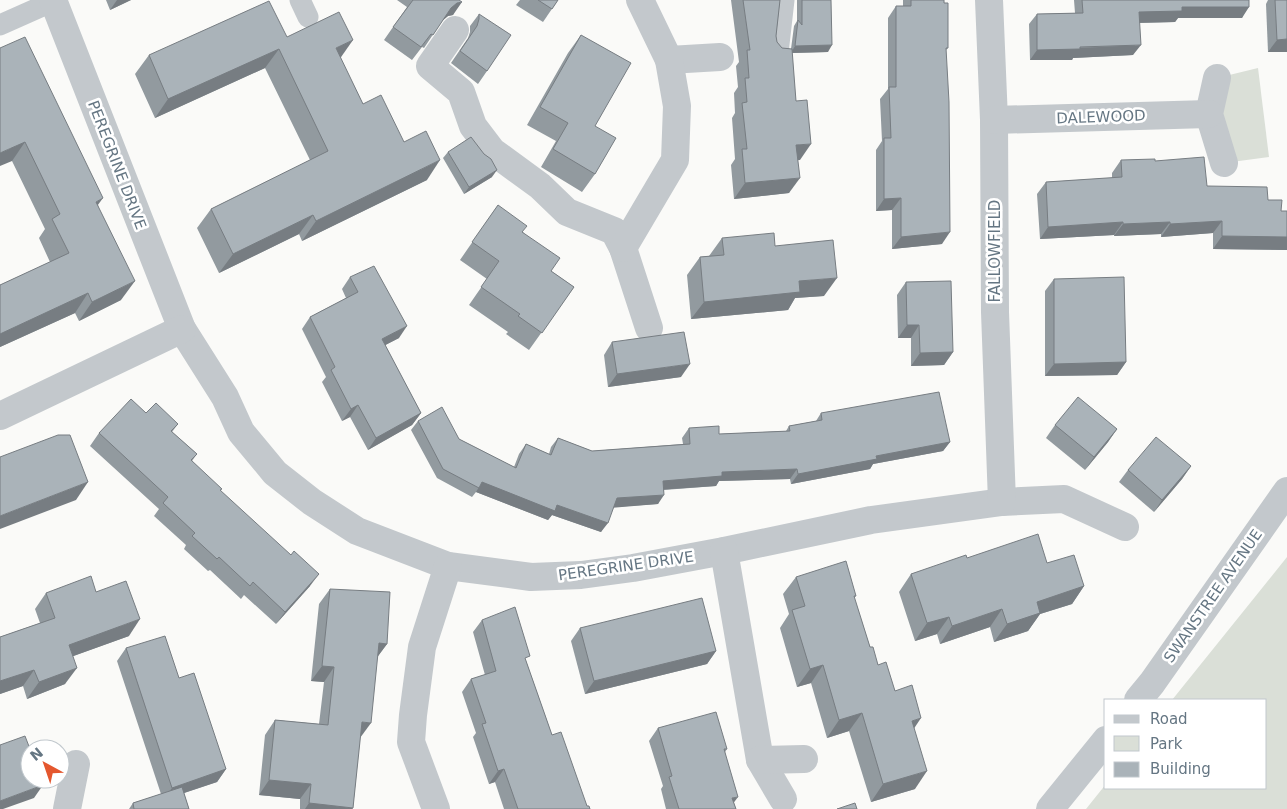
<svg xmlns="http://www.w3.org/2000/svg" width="1287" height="809" viewBox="0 0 1287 809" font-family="'DejaVu Sans',sans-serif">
  <rect width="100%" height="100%" fill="#fafaf8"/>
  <g fill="#dadfd7">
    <path d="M1258,68L1269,157L1224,163L1217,78Z"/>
    <path d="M1287,557V809H1086L1106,784V788H1266V700H1172Z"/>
  </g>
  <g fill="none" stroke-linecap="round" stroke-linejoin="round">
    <g stroke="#c3c8cc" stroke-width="21">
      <path d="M300,0L308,17"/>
      <path d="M0,25L54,1"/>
      <path d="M778,53L784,0"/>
    </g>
    <g stroke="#c3c8cc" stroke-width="28">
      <path d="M53,0L182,329L225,397L241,432L275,473L312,502L357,531L448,566L531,577L581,575L633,568L724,551L871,520L1002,502L1064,499L1125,527"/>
      <path d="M989,0L994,120L995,312L1002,502"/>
      <path d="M455,30L430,66L461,92L473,126L492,151L540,186L567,212L614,231L623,248L649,328"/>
      <path d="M669,60L720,57"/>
      <path d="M1217,78L1209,114L1224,163"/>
      <path d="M994,120L1209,114"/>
      <path d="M623,248L675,160L677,106L669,60L640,0"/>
      <path d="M0,416L182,329"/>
      <path d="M724,551L760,760L783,799"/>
      <path d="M760,760L804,759"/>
      <path d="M67,809L76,764"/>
      <path d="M436,809L411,742L413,715L422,647L448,566"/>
    </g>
    <g stroke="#c3c8cc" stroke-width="28">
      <path d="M1138,700L1152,683L1287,491"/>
      <path d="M1050,809L1106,740"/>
    </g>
  </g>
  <g fill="#929a9f">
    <path d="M106,0H131L110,10Z"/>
    <path d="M397,0H459L453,15L448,16L442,21L424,48L422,47L412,60L384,40L407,7Z"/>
    <path d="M520,0H558L543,22L516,5Z"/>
    <path d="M731,0H780L776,36L777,42L782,48L791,49L794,26L797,21V0H831L828,52L792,53L800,160H798L789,193L734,199L731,165L735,159L732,118L735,113L734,93L738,87L736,66L739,62Z"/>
    <path d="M903,0H944L948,48L946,50L942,244L892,249V210L876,211V150L882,141L880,99L888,89V18L896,6H903Z"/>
    <path d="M1074,0H1249L1242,18H1178L1175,22L1139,23L1133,55L1073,58L1072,60H1030L1029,24L1037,14L1075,13Z"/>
    <path d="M1268,0H1287V52H1268L1266,4Z"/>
    <path d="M479,14L487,71L478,84L451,63L468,38L470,32V26Z"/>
    <path d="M581,35L595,126V174L582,192L541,167L556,141L527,125L568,53Z"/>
    <path d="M287,37L340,58L363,104L404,142L427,180L302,241L299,234L219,273L197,228L211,209L310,160L265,68L155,118L135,74L149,55Z"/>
    <path d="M0,48L98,205L121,300L79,321L75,313L0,347V285L50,262L39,238L45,229L12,161Z"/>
    <path d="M448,152L492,177L464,194L443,158Z"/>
    <path d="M1121,160L1155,161L1207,186L1268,200L1281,211H1287V250L1213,249V233L1161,237V234L1114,236V235L1040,239L1037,194L1046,182L1112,178V173Z"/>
    <path d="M498,205L523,232L551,271L574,287L529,350L506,334L508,332L469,305L487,279L460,260Z"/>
    <path d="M722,238L775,246L824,296L795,298L788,310L691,319L687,275L700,257L709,256Z"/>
    <path d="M350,277L399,338L385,345L421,413L412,425L368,450L350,417L342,421L322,382L326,377L302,329L310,317L346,298L342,289Z"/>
    <path d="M1054,279L1126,362L1117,375L1045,376V291Z"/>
    <path d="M906,282L953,352L944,365L911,366V338H898L897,295Z"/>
    <path d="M612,342L681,377L608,387L604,355Z"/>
    <path d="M821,413L950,442L943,451L873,464L870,469L791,484L790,479L719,481L716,486L664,490L658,504L614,507L601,532L552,515L548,520L476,492L472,497L437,478L411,430L418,421L459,439L514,467L519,454L526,444L549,454L551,447L558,438L592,451L683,444L682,438L689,428L719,434L786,431L789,426L816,421Z"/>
    <path d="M178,424L172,432L197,454L192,461L310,586L276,624L244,595L241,599L210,570L208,571L184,549L186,545L154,516L159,509L90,446L99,433Z"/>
    <path d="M1055,425L1117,429L1108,442L1085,470L1046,438Z"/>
    <path d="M1191,466L1182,479L1154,512L1119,482L1128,470Z"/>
    <path d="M967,558L1047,563L1084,586L1072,604L1040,614L1028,631L994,642L990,627L940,644L937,634L915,641L899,592L911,574Z"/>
    <path d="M796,577L856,596L854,598L870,647L878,665L895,691L914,728L915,789L871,802L849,731L827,738L811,683L797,687L780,628L789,614L783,594Z"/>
    <path d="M330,589L387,644L377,657L360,738L353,808L352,809H300V799L259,795L265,735L275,720L319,724L324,682L311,681L319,604Z"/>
    <path d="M96,592L129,636L73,656L65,684L27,699L23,686L0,694V637L40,623L35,609L46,593Z"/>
    <path d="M482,620L526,661L552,735L587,806L590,809H504L495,782L489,784L473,737L476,733L462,692L471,679L485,675L473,632Z"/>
    <path d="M580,628L716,651L707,664L585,694L571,641Z"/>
    <path d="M126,648L179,678L226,769L217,782L184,793L189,809H129L133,803L161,794L117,661Z"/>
    <path d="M658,728L727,749L725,752L734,803L736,809H666L661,789L663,786L649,741Z"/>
  </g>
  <g fill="#777d82">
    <path d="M117,0H131L110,10Z"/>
    <path d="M462,2L453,15L448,16L442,21L451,8L457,3Z"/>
    <path d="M1182,7H1249L1242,18H1178L1175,22L1131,23L1139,12Z"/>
    <path d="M1287,39V52H1268L1277,40Z"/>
    <path d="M353,40L339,60L336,48Z"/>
    <path d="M832,45L828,52L791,53L795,46Z"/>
    <path d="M1141,45L1133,55L1073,58L1072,60H1030L1037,50Z"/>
    <path d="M279,49L265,68L155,118L168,99Z"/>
    <path d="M25,142L12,161L0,166V153Z"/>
    <path d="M811,144L800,160L786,161L796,145Z"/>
    <path d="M440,160L427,180L302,241L316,221Z"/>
    <path d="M497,170L492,177L464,194L469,187Z"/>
    <path d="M800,178L789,193L734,199L745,183Z"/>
    <path d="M103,198L89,217L96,202Z"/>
    <path d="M901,198L892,210L876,211L884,199Z"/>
    <path d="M313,215L299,234L219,273L233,254Z"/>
    <path d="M1222,221L1213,233L1161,237L1170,224Z"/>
    <path d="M1123,222L1114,235L1040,239L1048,227Z"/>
    <path d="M1170,222L1161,234L1114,236L1123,224Z"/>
    <path d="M950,232L942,244L892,249L901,237Z"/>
    <path d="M1222,236L1287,237V250L1213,249Z"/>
    <path d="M837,278L824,296L795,298L788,310L691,319L704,302L799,281Z"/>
    <path d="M135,281L121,300L79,321L92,302Z"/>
    <path d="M88,293L75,313L0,347V334Z"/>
    <path d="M907,325H919L911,338H898Z"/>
    <path d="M407,326L399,338L374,351L382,339Z"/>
    <path d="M953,352L944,365L911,366L920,353Z"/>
    <path d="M1126,362L1117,375L1045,376L1054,364Z"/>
    <path d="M690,364L681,377L608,387L617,374Z"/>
    <path d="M358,405L350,417L342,421L351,409Z"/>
    <path d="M421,413L412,425L368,450L376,438Z"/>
    <path d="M1117,429L1108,442L1085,470L1094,457Z"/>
    <path d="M950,442L943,451L873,464L870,469L791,484L798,474L876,456Z"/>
    <path d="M1191,466L1182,479L1154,512L1162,500Z"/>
    <path d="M797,469L790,479L719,481L716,486L657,490L663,481L722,472Z"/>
    <path d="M88,482L76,500L0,529V516Z"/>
    <path d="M482,482L557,505L608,523L601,532L552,515L548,520L476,492Z"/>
    <path d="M664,495L658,504L610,508L617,498Z"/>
    <path d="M319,574L310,586L276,624L285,612Z"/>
    <path d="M1084,586L1072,604L1040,614L1028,631L994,642L1007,624L1037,602Z"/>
    <path d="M1002,609L990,627L940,644L952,626Z"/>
    <path d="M949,617L937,634L915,641L927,623Z"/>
    <path d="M140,619L129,636L57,662L69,645Z"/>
    <path d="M379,643L387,644L376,659Z"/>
    <path d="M716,651L707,664L585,694L594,681Z"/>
    <path d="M823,665L811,683L797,687L810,669Z"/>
    <path d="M322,666L334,667L324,682L311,681Z"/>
    <path d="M77,668L65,684L27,699L39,682Z"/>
    <path d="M34,670L23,686L0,694V681Z"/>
    <path d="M862,713L849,731L827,738L839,720Z"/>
    <path d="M921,718L909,736L912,721Z"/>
    <path d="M362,722L371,723L360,738Z"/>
    <path d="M226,769L217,782L163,800L172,788Z"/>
    <path d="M504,769L495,782L489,784L498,771Z"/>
    <path d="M927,771L915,789L871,802L883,784Z"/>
    <path d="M269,780L311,784L300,799L259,795Z"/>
    <path d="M43,785L34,798L3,809H0V801Z"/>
    <path d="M738,797L729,809L732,798Z"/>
    <path d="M309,803L353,808L352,809H305Z"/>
  </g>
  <g fill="#aab3b9" stroke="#777d82">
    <path d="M413,0H459L462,2L457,3L451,8L433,35L431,34L421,47L393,27Z"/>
    <path d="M538,0H558L552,9Z"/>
    <path d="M743,0H780L776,36L777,42L782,48L792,49L796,101L807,100L811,144L796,145L800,178L745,183L742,149H747L742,103L747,102L745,78H749L747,50H750Z"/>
    <path d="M802,0H831L832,45L795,46L798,20L802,25Z"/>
    <path d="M911,0H944V3H948V48H946L949,102L950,232L901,237V198L884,199V138H891L889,87H896V6H911Z"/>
    <path d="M1082,0H1249V7H1182V11L1139,12L1141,45L1080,47V49L1037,50V14L1083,13Z"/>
    <path d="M1275,0H1287V39L1277,40Z"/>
    <path d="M269,1L287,37L339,12L353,40L336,48L363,104L381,95L404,142L426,131L440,160L316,221L313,215L233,254L211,209L328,151L279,49L168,99L149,55Z"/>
    <path d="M479,14L511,35L487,71L460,51L477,26L479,19Z"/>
    <path d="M581,35L631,63L595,126L616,138L595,174L553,149L568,123L540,107Z"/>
    <path d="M25,37L103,198L96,202L135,281L92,302L88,293L0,334V285L69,253L52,219L60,214L25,142L0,153V48Z"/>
    <path d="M471,137L484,154L491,159L497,170L469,187L448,152Z"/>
    <path d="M1204,157L1207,186L1267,187L1268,200H1282L1281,211H1287V237L1222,236V221L1170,224V222L1123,224V222L1048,227L1046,182L1122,177L1121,160L1155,159V161Z"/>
    <path d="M498,205L527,226L522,232L560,258L551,271L574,287L542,333L518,316L520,314L481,287L499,261L472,242Z"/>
    <path d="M774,233L775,246L833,240L837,278L799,281L800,292L704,302L700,257L724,255L722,238Z"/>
    <path d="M374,266L407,326L382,339L421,413L376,438L358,405L351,409L331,370L335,367L310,317L358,292L350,277Z"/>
    <path d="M1124,277L1126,362L1054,364V279Z"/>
    <path d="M951,281L953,352L920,353L919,325H907L906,282Z"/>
    <path d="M684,332L690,364L617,374L612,342Z"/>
    <path d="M939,392L950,442L876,456L877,459L798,474L797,469L722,472V476L663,481L664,495L617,498L608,523L557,505L555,511L482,482L479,488L443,469L418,421L442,407L459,439L516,468L526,444L551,455L558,438L592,451L690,444L689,428L719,426V434L790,431L789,426L822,420L821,413Z"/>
    <path d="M1078,397L1117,429L1094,457L1055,425Z"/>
    <path d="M131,399L146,413L156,403L178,424L171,431L197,454L191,460L222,489L220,490L291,555L294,551L319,574L285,612L253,582L250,586L219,557L217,559L192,536L195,533L163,503L168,497L99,433Z"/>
    <path d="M58,435H70L88,482L0,516V457Z"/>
    <path d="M1156,437L1191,466L1162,500L1128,470Z"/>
    <path d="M1038,534L1047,563L1074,555L1084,586L1037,602L1040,613L1007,624L1002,609L952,626L949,617L927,623L911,574L966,555L967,558Z"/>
    <path d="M846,561L856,596H854L870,647H873L878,665L886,662L895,691L912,685L921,718L912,721L927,771L883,784L862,713L839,720L823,665L810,669L792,610L805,606L796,577Z"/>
    <path d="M91,576L96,592L126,581L140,619L69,645L77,668L39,682L34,670L0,681V637L55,618L46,593Z"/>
    <path d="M330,589L390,592L387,644L379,643L371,723L362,722L353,808L309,803L311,784L269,780L275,720L328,725L334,667L322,666Z"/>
    <path d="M702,598L716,651L594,681L580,628Z"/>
    <path d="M515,607L530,656L525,658L552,735L561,732L587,806H589L590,809H518L504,769L498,771L482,724L486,723L471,679L496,671L482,620Z"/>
    <path d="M165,636L179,678L194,673L226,769L172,788L126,648Z"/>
    <path d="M716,712L727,749H724L738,797L732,798L736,809H679L669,777L672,776L658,728Z"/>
    <path d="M25,736L30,749V779H41L43,785L0,801V745Z"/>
    <path d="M182,787L189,809H134L133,803Z"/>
    <path d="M855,803L857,809H837Z"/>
  </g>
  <g text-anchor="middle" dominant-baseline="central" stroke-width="5" stroke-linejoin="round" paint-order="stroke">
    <g font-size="15" fill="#657683" stroke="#fff">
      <text transform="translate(1101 117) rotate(-2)">DALEWOOD</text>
      <text transform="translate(117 165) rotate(69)">PEREGRINE DRIVE</text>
      <text transform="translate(995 251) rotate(-90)">FALLOWFIELD</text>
      <text transform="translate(626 566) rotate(-8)">PEREGRINE DRIVE</text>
      <text transform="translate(1213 596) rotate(-55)">SWANSTREE AVENUE</text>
    </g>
  </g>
  <rect x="1104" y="699" width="162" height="90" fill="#ffffff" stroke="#c1c8cd"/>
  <rect x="1114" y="715" width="25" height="8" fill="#c3c8cc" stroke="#c1c8cd"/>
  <text x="1150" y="724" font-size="15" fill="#657683">Road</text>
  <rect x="1114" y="736" width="25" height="15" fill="#dadfd7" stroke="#c1c8cd"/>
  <text x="1150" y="749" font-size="15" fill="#657683">Park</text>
  <rect x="1114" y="762" width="25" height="15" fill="#aab3b9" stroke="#c1c8cd"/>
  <text x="1150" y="774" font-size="15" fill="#657683">Building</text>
  <g transform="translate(45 764) rotate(320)"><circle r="24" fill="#ffffff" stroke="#c1c8cd"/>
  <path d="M0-4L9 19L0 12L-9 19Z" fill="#e4572e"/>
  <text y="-8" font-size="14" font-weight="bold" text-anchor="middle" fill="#657683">N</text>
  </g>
</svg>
